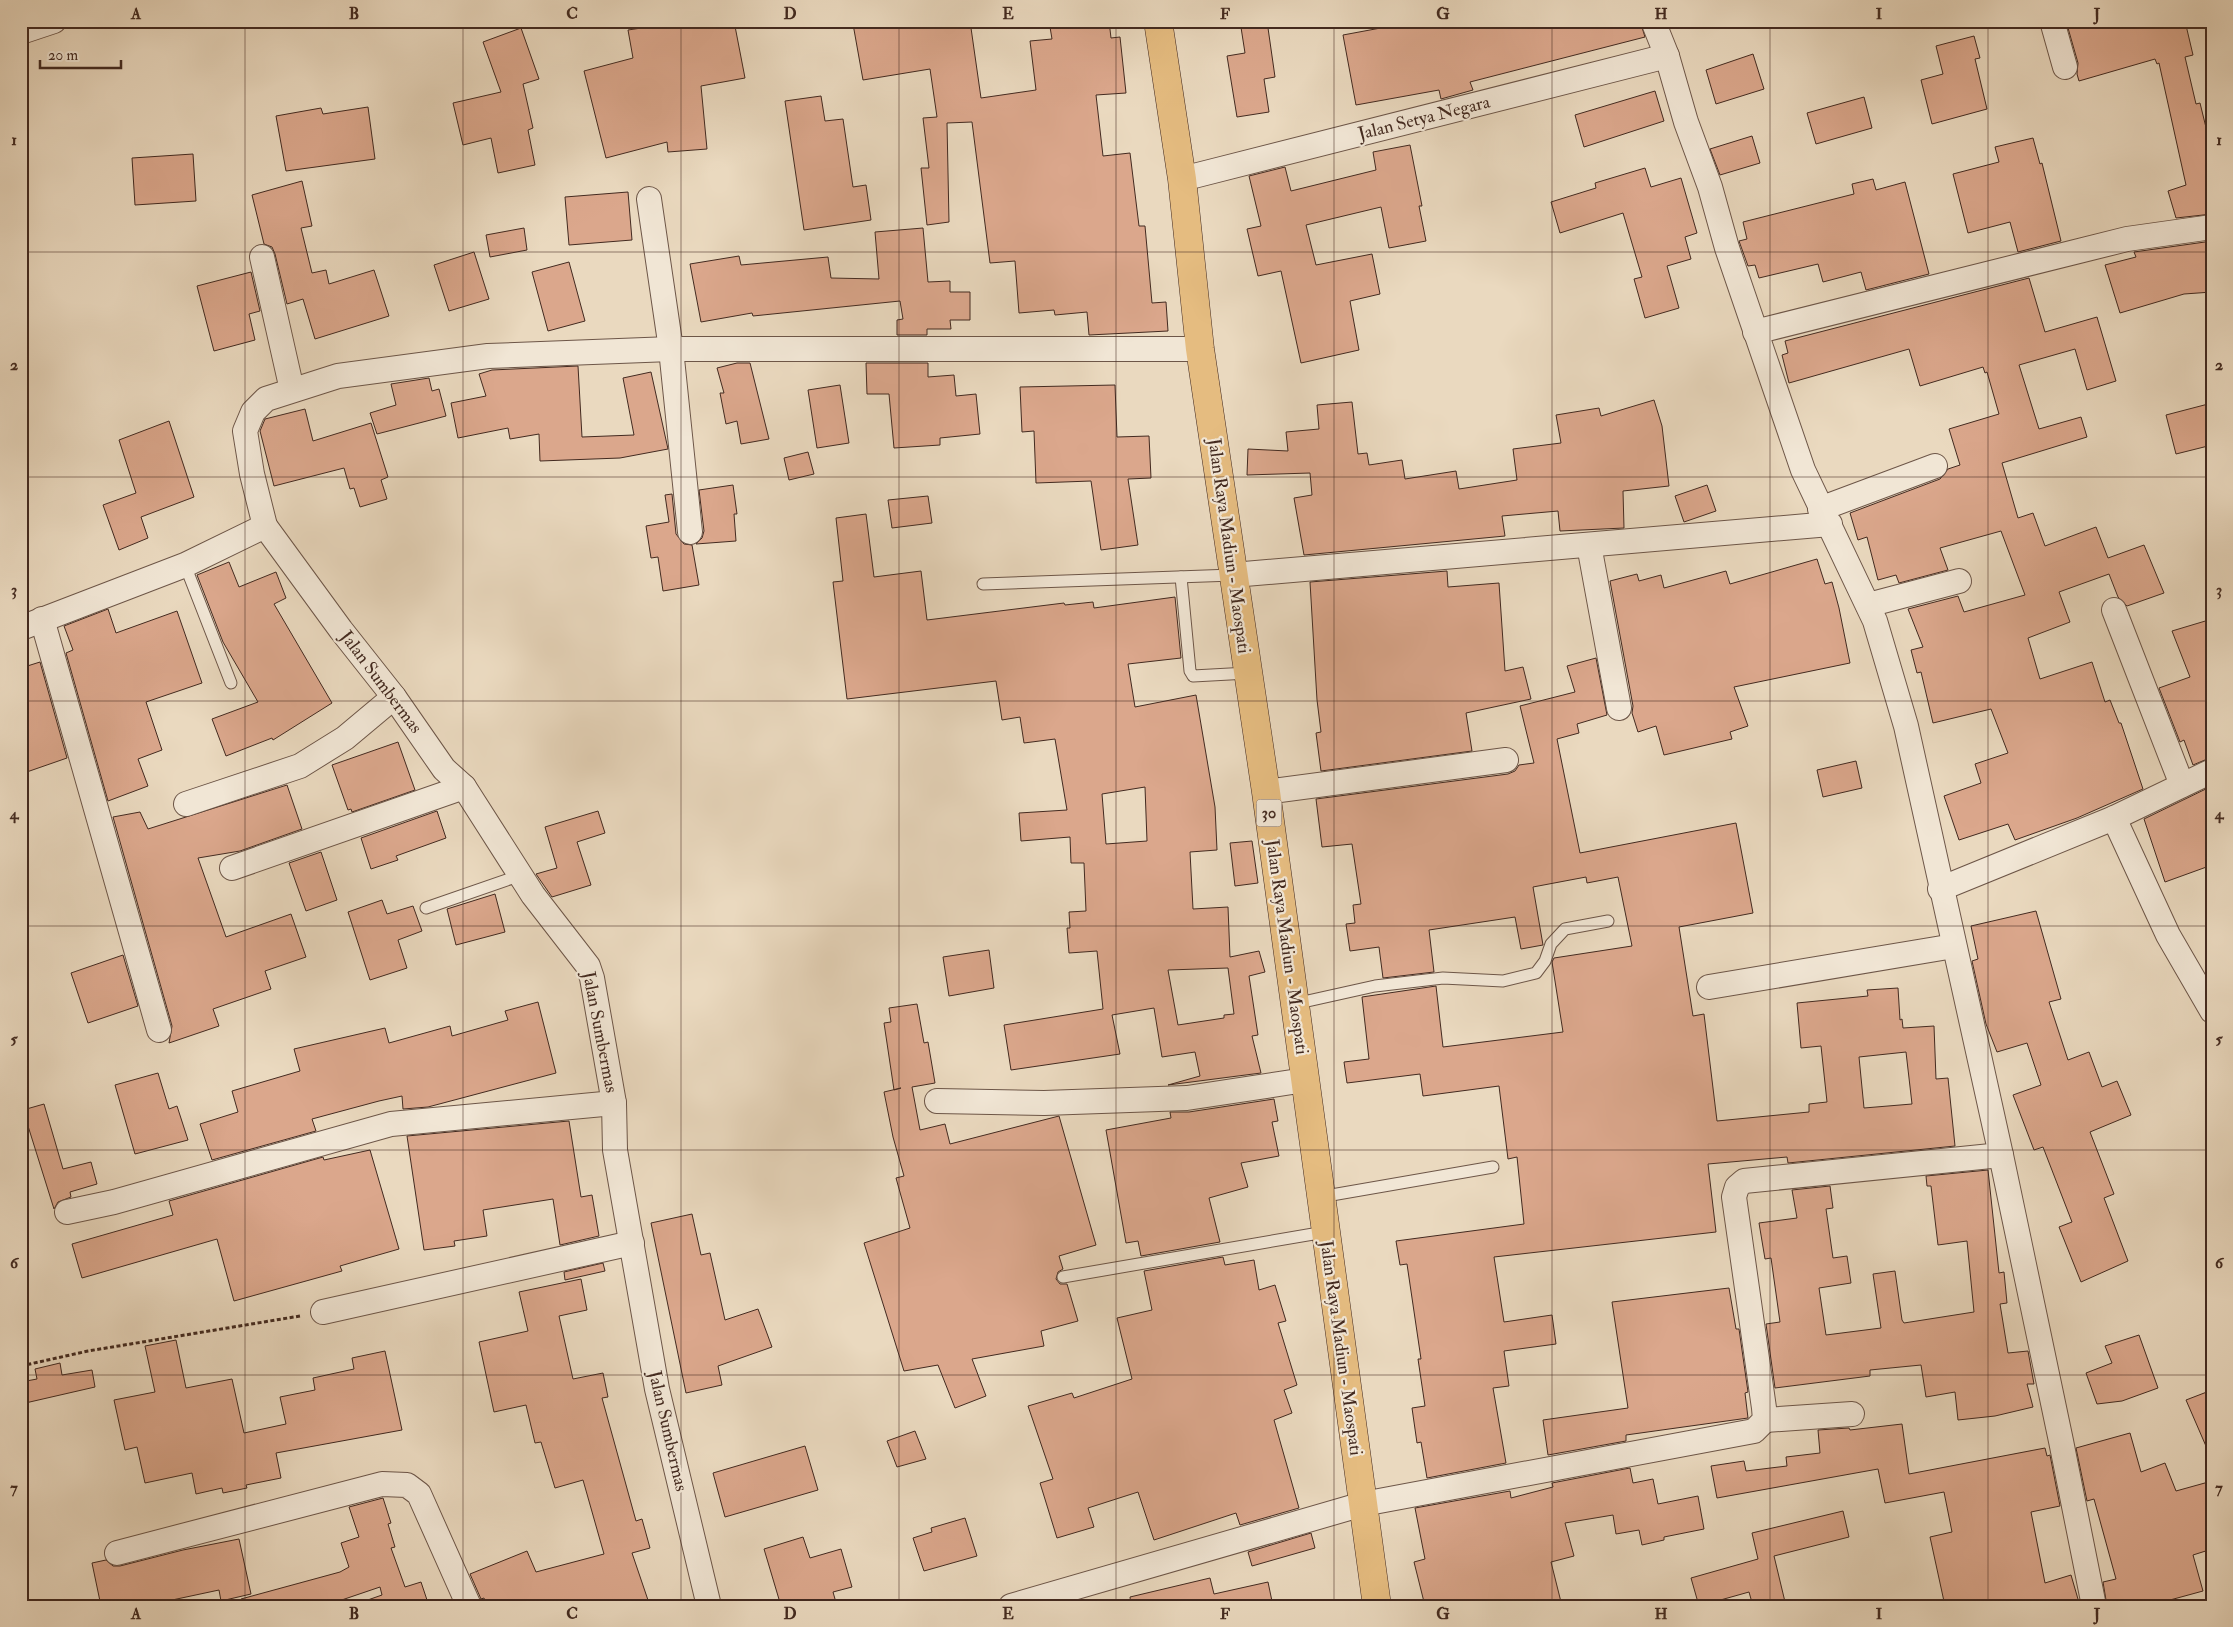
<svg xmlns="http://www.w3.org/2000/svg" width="2233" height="1627" viewBox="0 0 2233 1627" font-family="'IM FELL Double Pica',serif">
  <rect width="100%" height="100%" fill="#ead9bf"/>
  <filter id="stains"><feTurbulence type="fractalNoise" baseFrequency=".004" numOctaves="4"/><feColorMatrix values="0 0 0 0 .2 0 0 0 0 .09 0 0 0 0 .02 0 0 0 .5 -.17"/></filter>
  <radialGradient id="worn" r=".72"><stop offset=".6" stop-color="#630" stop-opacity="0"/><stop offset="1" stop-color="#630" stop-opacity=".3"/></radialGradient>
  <g fill="#dba78c" stroke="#432a20" fill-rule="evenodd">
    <path d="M688,21H734L745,78L701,86L707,149L668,152L667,142L606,158L584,71L633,58L628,30Z"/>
    <path d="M871,21H970L981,98L1036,90L1030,41L1052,39L1049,21H1109L1111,38L1120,37L1126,93L1096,95L1103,156L1130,153L1139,226H1145L1152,303L1166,302L1168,331L1089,335L1087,312L1055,315L1054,310L1019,313L1015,261L990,263L972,122L947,123L949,222L927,225L921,168H929L923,118L937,117L930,69L863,80L853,24Z"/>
    <path d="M1240,21H1267L1275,77L1264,79L1269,112L1237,117L1227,56L1245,53Z"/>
    <path d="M1385,21H1640L1645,37L1470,82L1473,90L1441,99L1439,90L1356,105L1343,35L1386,27Z"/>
    <path d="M2066,21H2160L2162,26L2185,21L2193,55L2185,57L2196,104L2200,103L2212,152V214L2176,218L2168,191L2186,185L2159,63L2157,64L2155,59L2079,81L2077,74L2078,63Z"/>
    <path d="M521,28L539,79L523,84L533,128L528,130L535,165L498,173L491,138L463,145L453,103L501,92L483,42Z"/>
    <path d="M1974,36L1980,58L1975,59L1987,109L1932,124L1921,80L1943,74L1936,46Z"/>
    <path d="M1753,54L1764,89L1716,104L1706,70Z"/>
    <path d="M1655,91L1664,121L1584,147L1575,115Z"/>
    <path d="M821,96L825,121L843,119L853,187L866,185L871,220L804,230L785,101Z"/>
    <path d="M1864,97L1872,128L1816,144L1807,113Z"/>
    <path d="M368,107L375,159L286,171L276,116L321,108L323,114Z"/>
    <path d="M1752,136L1760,163L1720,175L1710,149Z"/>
    <path d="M2033,138L2040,164L2042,163L2061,241L2018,252L2010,222L1968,233L1953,174L1999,162L1995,147Z"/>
    <path d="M1410,145L1422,206H1419L1426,241L1389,248L1381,207L1306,225L1316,265L1372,254L1380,294L1350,301L1359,350L1301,363L1281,271L1258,276L1247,229L1261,226L1249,176L1285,167L1291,191L1376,170L1373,152Z"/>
    <path d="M193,154L196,201L135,205L132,158Z"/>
    <path d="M1645,168L1651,187L1681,178L1697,233L1685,237L1691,259L1667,266L1679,308L1645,318L1634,279L1642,277L1623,213L1560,233L1551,202L1596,188L1595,183Z"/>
    <path d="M1873,179L1876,190L1905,182L1929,274L1866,290L1861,272L1823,282L1818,264L1759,278L1755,265L1748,266L1739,241L1747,239L1743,222L1854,194L1852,184Z"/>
    <path d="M302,181L312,226L301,228L312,273L326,270L329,284L374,270L389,316L315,339L303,299L287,304L275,254L272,247L264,244L252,195Z"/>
    <path d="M628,192L632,240L569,245L565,197Z"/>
    <path d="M524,228L527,250L490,257L486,235Z"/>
    <path d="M923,228L928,282L950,281V292H970V320H950L951,329H927V335H897V320L903,319L900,301L753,316L752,313L701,322L690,264L739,256L741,265L828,257L831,278L879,279L875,232Z"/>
    <path d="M2212,241V292L2184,294L2120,313L2105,265L2136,257L2134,252Z"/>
    <path d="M474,252L489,299L449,311L434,265Z"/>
    <path d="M569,262L585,321L548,331L532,272Z"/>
    <path d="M251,272L260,311L249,314L255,340L214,351L197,286Z"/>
    <path d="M2029,278L2045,332L2097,317L2116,381L2087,390L2075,349L2019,365L2039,429L2081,417L2087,437L2002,463L2018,518L2033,513L2045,546L2096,527L2108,558L2144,545L2164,593L2127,606L2118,597L2109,574L2059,592L2070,622L2028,638L2040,679L2092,662L2105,702L2110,700L2119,723H2121L2143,789L2077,818L2015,840L2008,824L1959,840L1944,796L1981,783L1975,764L2008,753L1991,709L1933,723L1921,672L1917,673L1911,650L1923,647L1908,609L1958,596L1964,612L2025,595L2001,531L1940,548L1948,570L1899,583L1896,575L1878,580L1867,537L1858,540L1850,513L1940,479L1948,469L1960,465L1949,429L1999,414L1987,372L1985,373L1983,367L1920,386L1909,349L1789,383L1782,355L1788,353L1785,341Z"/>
    <path d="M737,363H750L769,439L741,444L737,421L726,424L720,393H724L717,368Z"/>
    <path d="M866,363H928V377L954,375L956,396L976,394L980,434L940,438V445L894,448L889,394H867Z"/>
    <path d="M578,366L582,437L634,435L623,378L651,372L668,449L620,458L540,461L539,434L510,439L508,428L458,438L451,403L486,396L479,374L492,370Z"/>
    <path d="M429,378L432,391L439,389L446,416L377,434L370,413L396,405L391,384Z"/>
    <path d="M840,385L849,443L817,448L808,390Z"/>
    <path d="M1115,385L1117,437L1149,436L1151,478L1128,479L1138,545L1101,550L1091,481L1036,483L1034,431L1022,432L1020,387Z"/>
    <path d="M1654,400L1662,426L1669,486L1623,491L1624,528L1560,531L1558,511L1502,516L1505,536L1304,555L1294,498L1312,495L1310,473L1247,475L1248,449L1288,451L1286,432L1319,429L1317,405L1352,402L1358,454L1367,453L1369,465L1402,460L1405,479L1456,471L1459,489L1517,480L1513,449L1561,443L1556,415L1599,408L1601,416Z"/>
    <path d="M2212,403V445L2176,454L2166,415Z"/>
    <path d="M305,409L313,441L371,423L388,477L381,480L387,499L360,507L354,488L350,489L344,468L274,486L260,431L265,419Z"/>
    <path d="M169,421L194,497L141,517L148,538L119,550L103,505L136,493L119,440Z"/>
    <path d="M808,452L814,474L789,480L784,458Z"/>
    <path d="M733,485L737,514H734L736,541L696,544L702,538L704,531L699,490Z"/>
    <path d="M1707,485L1716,511L1684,522L1675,496Z"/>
    <path d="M672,494L676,534L684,544L692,545L699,585L663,591L658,557L651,558L646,526L669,522L665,495Z"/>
    <path d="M928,496L932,523L892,528L888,500Z"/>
    <path d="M866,514L874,577L921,571L927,620L1064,603L1065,605L1093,602L1094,608L1175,597L1181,658L1128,664L1135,707L1196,695L1215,807L1217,850L1190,852L1193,909L1228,907L1230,957L1259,951L1265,972L1249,976L1258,1035L1252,1036L1261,1073L1168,1085L1200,1076L1195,1052L1162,1057L1154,1008L1112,1015L1120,1054L1011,1070L1004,1025L1103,1009L1097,951L1069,953L1067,928H1070L1069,912L1086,911L1084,863H1071L1070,837L1021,841L1019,813L1067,810L1055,739L1024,743L1020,717L1002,720L996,681L847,699L833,582L843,581L836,518ZM1145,787L1147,841L1106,844L1102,794ZM1228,968L1234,1014L1224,1015V1018L1178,1025L1168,970Z"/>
    <path d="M1817,559L1825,584L1832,582L1839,608L1850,663L1734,687L1748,726L1730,732L1732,739L1664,755L1656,726L1638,732L1632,713L1633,706L1610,581L1637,574L1639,581L1661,575L1664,588L1726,571L1730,584Z"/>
    <path d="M229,562L239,587L276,572L286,598L274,604L332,703L273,740L272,738L226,756L212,719L258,702L223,642L197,575Z"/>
    <path d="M1447,571L1448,587L1499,583L1505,671L1523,667L1531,699L1466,713L1472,751L1321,771L1316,733L1321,732L1317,700L1310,582Z"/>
    <path d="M108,609L116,633L177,611L202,683L146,702L162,750L138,759L148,786L108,801L66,653L73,650L64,626Z"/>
    <path d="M2212,619V757L2193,765L2184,740L2180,742L2159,688L2190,677L2172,631Z"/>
    <path d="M1596,658L1607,715L1577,724L1579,733L1557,739L1580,853L1736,823L1753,913L1679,927L1693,1016L1704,1014L1717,1121L1809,1112V1104L1827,1102L1821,1046L1801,1048L1797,1003L1868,996L1867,990L1898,988L1900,1020L1902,1019L1903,1028L1934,1026L1936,1079L1948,1078L1955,1146L1788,1163L1787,1157L1708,1164L1716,1232L1494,1257L1504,1322L1552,1315L1556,1344L1504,1351L1509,1386L1493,1388L1506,1463L1427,1478L1421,1442L1417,1443L1412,1408L1425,1406L1418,1359H1421L1407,1264L1400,1265L1396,1241L1524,1224L1517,1157L1508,1159L1499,1086L1423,1096L1420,1074L1347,1083L1344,1062L1369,1059L1362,997L1436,986L1443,1047L1563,1032L1552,962L1554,958L1632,946L1618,877L1587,883L1586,877L1533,887L1543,945L1521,949L1515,917L1429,930L1434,972L1383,978L1379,947L1350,951L1346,924L1355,923L1353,905L1361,904L1352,844L1322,847L1316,799L1508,774L1515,771L1519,765L1534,763L1520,706L1575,692L1567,666ZM1906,1052L1912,1104L1864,1108L1859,1057Z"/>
    <path d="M40,662L67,758L21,774V668Z"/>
    <path d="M398,742L415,790L352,812L351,809L348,810L332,765Z"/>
    <path d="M1856,761L1862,788L1823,797L1817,770Z"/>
    <path d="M287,785L302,829L240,851L198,858L226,937L291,914L306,957L265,971L271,989L213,1009L219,1026L169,1043L172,1026L113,817L140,812L148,829Z"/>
    <path d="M2212,786V865L2165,882L2144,819Z"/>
    <path d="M437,811L446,838L396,856L398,860L371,869L361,838Z"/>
    <path d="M598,811L605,833L577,842L591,885L552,897L536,874L557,868L545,827Z"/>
    <path d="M1252,841L1258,883L1235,886L1230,843Z"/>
    <path d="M321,852L337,900L306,911L289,863Z"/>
    <path d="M495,894L505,932L456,945L447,909Z"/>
    <path d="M382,900L387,914L413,906L422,931L398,940L407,968L370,980L348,912Z"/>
    <path d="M2036,911L2061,999L2049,1002L2068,1060L2089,1052L2102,1087L2117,1081L2131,1115L2090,1132L2114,1194L2104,1198L2128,1261L2081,1282L2059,1227L2072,1222L2043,1147L2034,1150L2013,1095L2041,1085L2027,1043L1997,1052L1986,1024L1972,961L1978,959L1971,926Z"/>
    <path d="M989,950L994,988L949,996L943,957Z"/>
    <path d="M123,955L138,1006L88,1023L71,973Z"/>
    <path d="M538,1002L556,1073L428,1107L403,1109L402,1096L379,1101L312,1119L316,1131L212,1160L200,1124L238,1112L232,1091L300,1071L294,1049L385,1028L389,1043L450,1026L452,1036L508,1020L505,1011Z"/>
    <path d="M917,1004L924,1043L928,1042L935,1083L912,1087L920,1130L945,1124L950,1144L1059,1116L1096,1245L1059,1256L1063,1269L1058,1272L1056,1279L1060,1284H1067L1078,1321L1041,1331L1044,1346L972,1359L986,1396L955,1408L938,1365L904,1371L864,1243L910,1228L896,1178L904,1176L893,1137L884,1092L901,1088L894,1090L884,1023L891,1022L889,1008Z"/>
    <path d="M158,1073L169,1109L177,1106L188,1140L135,1154L115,1085Z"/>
    <path d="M1274,1099L1278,1121L1272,1122L1279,1156L1241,1163L1248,1187L1209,1198L1220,1242L1141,1256L1138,1241L1126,1243L1106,1130L1171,1118L1170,1112H1189Z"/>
    <path d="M44,1104L63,1169L91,1162L97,1184L70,1192L71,1197L58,1202L54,1209L23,1110Z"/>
    <path d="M569,1121L581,1197L592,1195L599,1236L560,1245L553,1199L483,1210L487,1236L454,1241L455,1246L424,1250L407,1136Z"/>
    <path d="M370,1150L399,1249L340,1266L342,1271L234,1301L217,1239L82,1278L72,1244L173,1215L169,1201L323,1157L324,1160Z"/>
    <path d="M1988,1170L1999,1273L2004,1272L2007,1303L2000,1304L2008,1353L2028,1351L2034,1384H2027L2033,1407L1995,1416L1958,1420L1955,1392L1926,1397L1921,1365L1870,1370V1376L1775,1388L1766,1324L1780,1322L1771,1258L1765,1259L1759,1223L1797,1218L1792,1190L1830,1186L1833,1208L1826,1209L1833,1258L1847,1256L1851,1283L1819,1288L1826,1335L1881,1328L1873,1274L1895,1271L1902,1320L1904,1323L1974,1312L1967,1241L1938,1245L1931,1186H1927L1926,1176Z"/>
    <path d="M692,1214L701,1255L710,1253L725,1320L758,1309L772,1347L718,1366L722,1385L686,1393L651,1223Z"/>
    <path d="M1223,1257L1225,1265L1254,1260L1259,1290L1275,1285L1286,1321L1278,1323L1297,1385L1284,1390L1292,1413L1274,1420L1299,1508L1240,1525L1236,1513L1154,1540L1138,1492L1088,1508L1094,1527L1057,1538L1040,1483L1053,1479L1028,1406L1072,1393L1074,1398L1132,1379L1117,1318L1152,1310L1144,1271Z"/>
    <path d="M603,1263L605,1271L565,1280L564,1272Z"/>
    <path d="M581,1279L587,1310L559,1316L573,1379L603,1373L608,1397L602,1398L636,1521L642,1519L650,1548L632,1553L650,1606H487L484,1598L481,1599L470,1574L527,1551L536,1572L604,1554L583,1480L555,1488L541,1442L535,1443L526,1405L494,1412L479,1342L528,1331L519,1292Z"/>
    <path d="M1729,1288L1736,1329H1739L1748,1392L1745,1393L1748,1418L1626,1435V1441L1548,1455L1543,1420L1628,1408L1612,1302Z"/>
    <path d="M2139,1335L2158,1388L2122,1401L2097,1404L2086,1373L2112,1363L2105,1346Z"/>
    <path d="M176,1340L186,1388L232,1379L244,1433L286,1424L280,1397L315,1390L313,1378L354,1369L352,1358L385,1351L402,1430L276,1453L281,1478L246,1485L247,1488L223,1493L222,1488L196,1494L192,1473L145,1483L137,1447L125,1450L114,1400L155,1392L145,1346Z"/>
    <path d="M60,1363L62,1375L92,1370L95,1387L21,1404V1382L37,1379L35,1369Z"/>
    <path d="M2212,1390V1460L2186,1400Z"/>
    <path d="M1902,1424L1909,1474L2045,1448L2047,1456L2050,1455L2060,1506L2031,1512L2045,1583L2071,1575L2080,1606H1945L1930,1537L1952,1532L1944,1492L1885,1503L1878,1469L1717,1498L1711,1466L1744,1461L1746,1471L1787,1466L1786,1457L1820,1453L1818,1430L1849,1428L1850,1430Z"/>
    <path d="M915,1431L926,1459L897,1467L887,1441Z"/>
    <path d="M2130,1433L2141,1472L2165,1463L2176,1491L2212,1481V1549L2193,1555L2203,1591L2148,1606H2107L2103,1582L2116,1579L2094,1499L2087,1501L2076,1448Z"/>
    <path d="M805,1446L818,1490L725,1517L713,1473Z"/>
    <path d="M1630,1468L1633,1483L1653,1479L1658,1504L1698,1496L1704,1529L1664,1537V1540L1642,1545L1639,1530L1616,1534L1613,1515L1565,1523L1574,1556L1551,1562L1562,1606H1425L1414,1562L1425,1559L1415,1508L1510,1491L1511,1498L1553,1487L1552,1483Z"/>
    <path d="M383,1498L391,1523L388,1524L395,1547L391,1548L405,1587L421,1582L429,1606H363L362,1602L382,1595L380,1587L324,1606H242L241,1599L340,1572L349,1567L341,1543L359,1537L349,1507Z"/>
    <path d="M1843,1511L1849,1537L1774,1556L1786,1606H1753L1749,1592L1699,1606L1691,1578L1758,1559L1752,1533Z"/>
    <path d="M965,1518L977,1556L924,1571L913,1538L932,1532L931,1528Z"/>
    <path d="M1311,1533L1315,1548L1252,1566L1248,1552Z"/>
    <path d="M803,1537L810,1558L841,1549L852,1587L833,1592L837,1606H781L764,1549Z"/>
    <path d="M239,1539L251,1594L221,1601L219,1590L144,1606H101L92,1563L106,1560L113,1566H120L183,1550Z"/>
    <path d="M1210,1578L1214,1594L1268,1582L1273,1606H1131L1130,1597Z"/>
  </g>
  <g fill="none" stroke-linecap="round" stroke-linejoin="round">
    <defs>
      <g id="lane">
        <path d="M185,565L231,683"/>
        <path d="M1181,577L1190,671L1193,676L1248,673"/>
        <path d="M983,584L1233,575"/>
        <path d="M426,908L521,875"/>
        <path d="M1294,1004L1375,986L1443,978L1503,981L1536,973L1545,961L1551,944L1565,929L1608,921"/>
        <path d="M1320,1197L1493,1167"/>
        <path d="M1063,1277L1325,1232"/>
      </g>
      <g id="street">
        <path d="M1653,21L1667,56L1686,122L1710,187L1727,248L1803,470L1875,621L1906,726L2001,1155L2061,1441L2094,1606"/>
        <path d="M2052,21L2065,67"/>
        <path d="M21,32L54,21"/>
        <path d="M1182,179L1667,56"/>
        <path d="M649,199L671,349L690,532"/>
        <path d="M262,257L292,390"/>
        <path d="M1755,332L2127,239L2212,227"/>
        <path d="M1820,509L1935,466"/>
        <path d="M265,526L341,630L394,697L444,769L464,787L533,895L588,966L592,978L614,1103L615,1150L657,1389L709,1606"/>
        <path d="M1589,545L1619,708"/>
        <path d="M1233,575L1830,524"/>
        <path d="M1868,605L1959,581"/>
        <path d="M2114,610L2182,785"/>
        <path d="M42,619L159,1030"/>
        <path d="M21,628L185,565L265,526L252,474L245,431L253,412L266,399L338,376L488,356L671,349H1200"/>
        <path d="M1266,792L1506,760"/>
        <path d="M186,804L300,766L345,738L394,697"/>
        <path d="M2114,818L2168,935L2212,1011"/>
        <path d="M232,868L464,787"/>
        <path d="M1940,889L2114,818L2212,771"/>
        <path d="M1709,987L1954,946"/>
        <path d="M937,1101L1044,1103L1187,1098L1305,1080"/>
        <path d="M67,1212L114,1202L391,1124L614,1103"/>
        <path d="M323,1312L632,1243"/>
        <path d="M1765,1420L1852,1414"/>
        <path d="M117,1553L382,1484L407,1485L419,1494L469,1606"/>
        <path d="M1011,1606L1363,1504L1754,1431L1765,1420L1764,1408L1734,1197L1737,1187L1744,1181L2001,1155"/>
      </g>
      <path id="highway" d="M1158,21L1182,179L1200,349L1266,792L1377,1606"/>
    </defs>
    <use href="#lane" stroke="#6d5648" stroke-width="13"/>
    <use href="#street" stroke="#6d5648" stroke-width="26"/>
    <use href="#highway" stroke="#432a20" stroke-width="29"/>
    <path stroke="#432a20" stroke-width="3" stroke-dasharray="4 2.5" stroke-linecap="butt" d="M21,1366L88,1351L300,1316"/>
    <use href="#lane" stroke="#f1e6d5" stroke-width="11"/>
    <use href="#street" stroke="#f1e6d5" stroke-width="24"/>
    <use href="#highway" stroke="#e5bc80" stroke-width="28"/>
  </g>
  <path fill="none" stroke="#432a20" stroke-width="1" stroke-opacity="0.55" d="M245,21V1606M463,21V1606M681,21V1606M899,21V1606M1116,21V1606M1334,21V1606M1552,21V1606M1770,21V1606M1988,21V1606M21,252H2212M21,477H2212M21,701H2212M21,926H2212M21,1150H2212M21,1375H2212"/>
  <g text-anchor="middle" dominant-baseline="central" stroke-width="4.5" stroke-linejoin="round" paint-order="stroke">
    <rect fill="#f1e6d5" stroke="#776256" stroke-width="1" x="1256.5" y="799.5" width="25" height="27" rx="4"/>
    <g font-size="16" font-weight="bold" fill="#432a20">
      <text x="1269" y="813">30</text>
    </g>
    <g font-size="18" fill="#432a20" stroke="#f1e6d5">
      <text transform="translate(1424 118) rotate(-14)">Jalan Setya Negara</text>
      <text transform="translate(1229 546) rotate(82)">Jalan Raya Madiun - Maospati</text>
      <text transform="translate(381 682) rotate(53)">Jalan Sumbermas</text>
      <text transform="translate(1287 947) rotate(82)">Jalan Raya Madiun - Maospati</text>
      <text transform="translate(600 1032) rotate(79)">Jalan Sumbermas</text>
      <text transform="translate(1341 1348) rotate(82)">Jalan Raya Madiun - Maospati</text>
      <text transform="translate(668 1431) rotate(77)">Jalan Sumbermas</text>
    </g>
  </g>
  <rect width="2233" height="1627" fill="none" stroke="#ead9bf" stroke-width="55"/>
  <path d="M40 60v8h81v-8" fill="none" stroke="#432a20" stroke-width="2.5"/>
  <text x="48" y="60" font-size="15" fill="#432a20" stroke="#f1e6d5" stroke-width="4" paint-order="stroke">20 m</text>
  <rect x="28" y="28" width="2178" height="1572" fill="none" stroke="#432a20" stroke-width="2"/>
  <g font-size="16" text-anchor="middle" font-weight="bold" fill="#432a20">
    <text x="136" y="19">A</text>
    <text x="354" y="19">B</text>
    <text x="572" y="19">C</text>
    <text x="790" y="19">D</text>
    <text x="1008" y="19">E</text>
    <text x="1225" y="19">F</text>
    <text x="1443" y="19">G</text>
    <text x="1661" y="19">H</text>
    <text x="1879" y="19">I</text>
    <text x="2097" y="19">J</text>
    <text x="14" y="145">1</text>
    <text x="2219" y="145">1</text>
    <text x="14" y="370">2</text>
    <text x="2219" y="370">2</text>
    <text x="14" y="595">3</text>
    <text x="2219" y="595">3</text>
    <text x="14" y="819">4</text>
    <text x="2219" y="819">4</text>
    <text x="14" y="1044">5</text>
    <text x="2219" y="1044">5</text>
    <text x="14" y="1268">6</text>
    <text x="2219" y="1268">6</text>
    <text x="14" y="1493">7</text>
    <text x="2219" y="1493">7</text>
    <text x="136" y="1619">A</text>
    <text x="354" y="1619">B</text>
    <text x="572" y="1619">C</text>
    <text x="790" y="1619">D</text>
    <text x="1008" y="1619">E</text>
    <text x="1225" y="1619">F</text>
    <text x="1443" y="1619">G</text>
    <text x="1661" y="1619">H</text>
    <text x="1879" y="1619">I</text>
    <text x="2097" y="1619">J</text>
  </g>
  <rect width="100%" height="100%" filter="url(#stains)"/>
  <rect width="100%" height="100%" fill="url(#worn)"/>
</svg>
